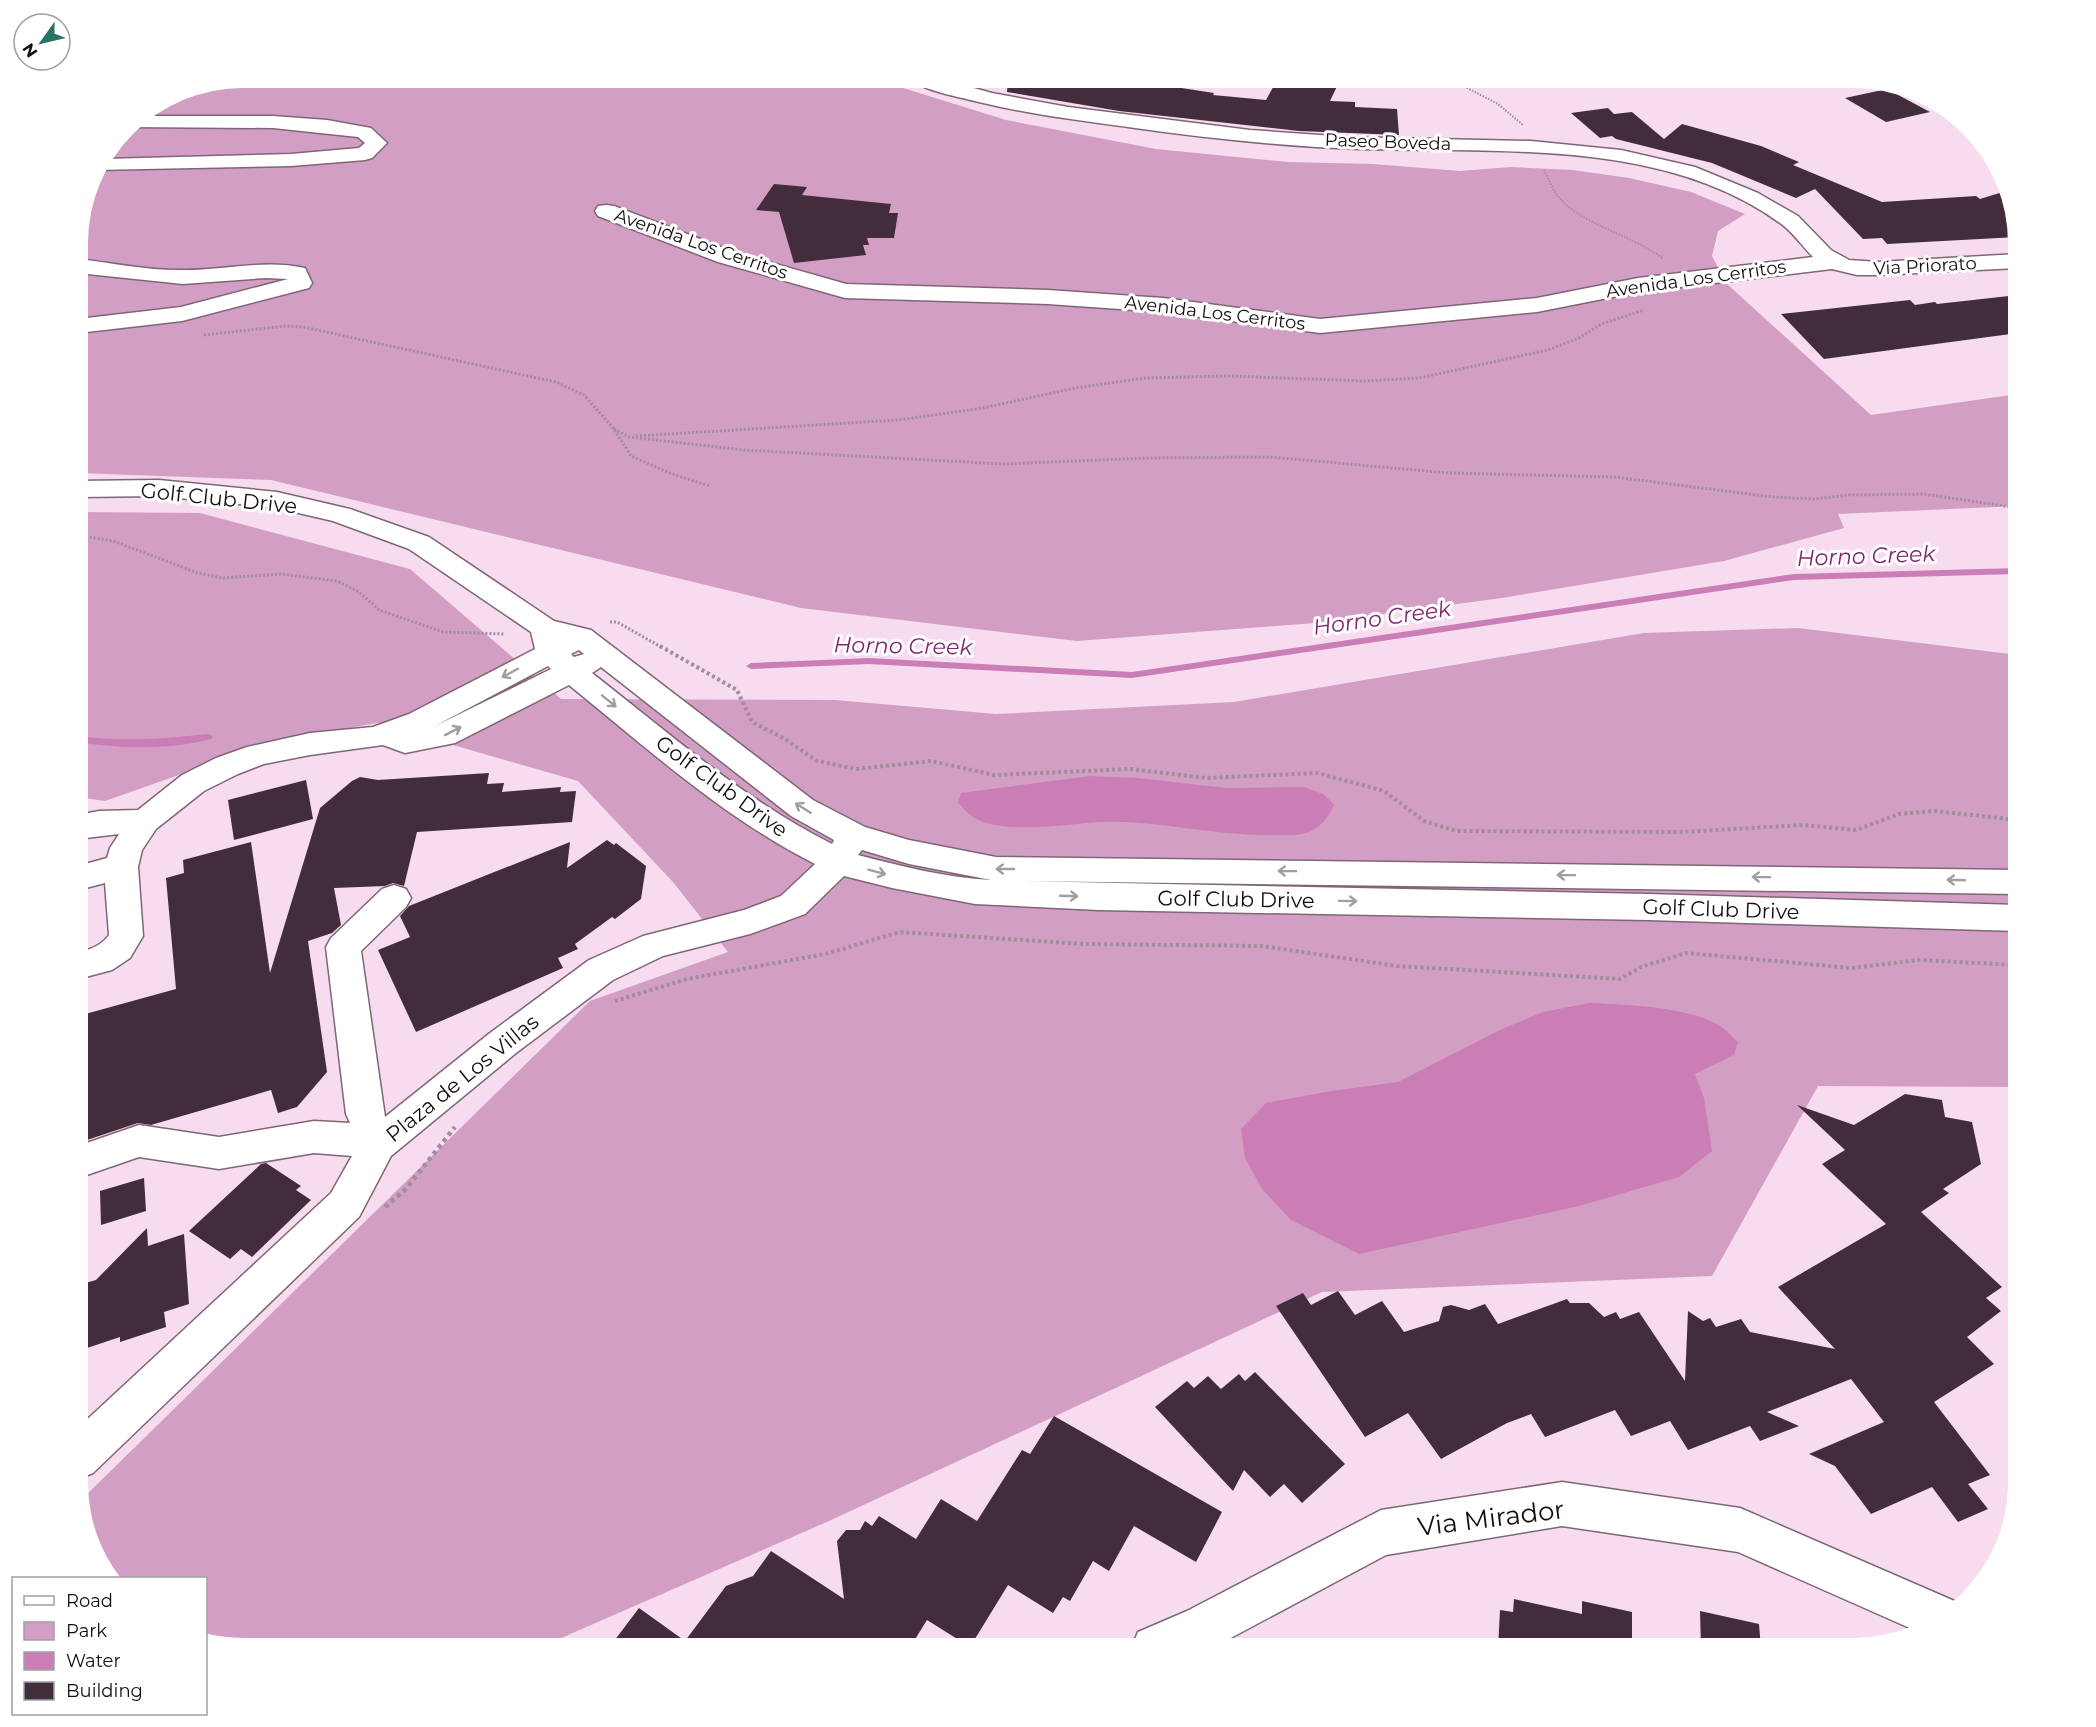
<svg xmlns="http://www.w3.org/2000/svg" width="2096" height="1727" viewBox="0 0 2096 1727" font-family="Montserrat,sans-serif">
  <rect width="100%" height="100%" fill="#f7dbee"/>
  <g fill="#d39ec3">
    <path d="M244,78H871L1006,120L1156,149L1288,162L1373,164L1460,171L1511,167L1573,170L1629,178L1691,192L1745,214L1718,231L1712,256L1726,283L1871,415L2018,394V506L1838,514L1844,528L1724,561L1502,598L1315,623L1077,641L801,608L271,480L78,473V232L95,170L134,119L180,90Z"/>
    <path d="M78,512L200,513L410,569L561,699L835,700L996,714L1234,702L1644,633L1798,628L2018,655V1087L1818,1086L1712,1276L1322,1292L829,1521L536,1649H243L206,1643V1578H112L95,1557L80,1501L590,1001L728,952L673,882L578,781L377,723L275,741L105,801L78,797Z"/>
  </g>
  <g fill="#cb7eb6">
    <path d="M1090,776L1138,778L1226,788L1304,787L1323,794L1334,804C1329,818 1318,831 1302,834C1294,836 1284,835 1275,835C1216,837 1160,820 1101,822C1067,824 1016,833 983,822C973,819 964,810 958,802L961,793Z"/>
    <path d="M1589,1003C1627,1005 1687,1006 1720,1026C1727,1030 1732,1037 1738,1042L1734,1055L1695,1074L1704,1098L1712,1151L1679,1177L1579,1206L1359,1254L1291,1220L1262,1189L1245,1158L1241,1129L1266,1103L1331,1091L1398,1082L1500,1030L1543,1012Z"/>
  </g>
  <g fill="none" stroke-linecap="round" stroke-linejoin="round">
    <g fill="#cb7eb6" fill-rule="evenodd">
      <path d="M2018,568V574L1794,580L1132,678L869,664L751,669L746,666L751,663L869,658L1132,672L1794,574Z"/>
      <path d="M208,734L211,735L213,737L211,739C169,750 121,749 78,742V736C122,742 164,739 208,734Z"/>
    </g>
  </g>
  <g fill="#432d3c">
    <path d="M1008,78H1116L1214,93L1213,95L1266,100L1278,78H1341L1330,101L1355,102V107L1397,109L1399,135L1299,131L1119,111L1007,92Z"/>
    <path d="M1887,89L1930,112L1886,122L1845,98Z"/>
    <path d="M1608,108L1614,114L1632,112L1664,139L1682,124L1761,146L1799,162L1793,165L1882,202L1976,196L1980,199L2006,191L2017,237L1887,244L1882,238L1863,239L1815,189L1796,198L1712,163L1616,139L1612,136L1600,138L1571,113Z"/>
    <path d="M774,184L807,187L802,195L891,204L889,213H898L894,238H867L869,245H863L866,255L794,263L779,212L756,210Z"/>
    <path d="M2018,295V333L1824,359L1781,314L1910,300L1915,305L1935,302L1937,304Z"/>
    <path d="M489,773L487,784L504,783L502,792L561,787L560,792L576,791L572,822L417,832L404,886L393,883L385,886L334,888L341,925L332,933L308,941L327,1072L297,1107L278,1113L271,1090L151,1125L138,1123L78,1143V1016L176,989L166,878L184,873L183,860L251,842L270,973L320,808L352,781L360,777L378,780Z"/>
    <path d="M306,780L313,819L234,840L228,800Z"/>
    <path d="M607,840L614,845L616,843L646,866L641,899L615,919L612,917L575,944L578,949L558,958L563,968L416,1032L378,950L410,937L400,916L409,906L570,842L567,868Z"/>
    <path d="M1905,1094L1942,1100L1945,1117L1972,1122L1981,1164L1943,1189L1949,1193L1921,1212L2002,1287L1986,1298L2001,1311L1967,1337L1994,1364L1934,1402L1990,1475L1968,1484L1988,1509L1958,1522L1932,1487L1871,1514L1835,1466L1809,1454L1884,1422L1851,1379L1767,1412L1799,1426L1760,1441L1750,1426L1688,1450L1670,1421L1631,1436L1615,1410L1545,1437L1531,1414L1507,1423L1441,1459L1408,1413L1365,1437L1276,1306L1303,1293L1311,1305L1338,1291L1355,1315L1382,1301L1404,1332L1439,1321L1443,1307L1451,1305L1469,1310L1485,1304L1498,1324L1567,1299L1570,1303H1589L1604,1317L1616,1312L1620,1319L1639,1312L1685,1381L1688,1311L1703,1321L1710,1318L1716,1327L1741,1319L1750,1332L1835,1349L1778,1287L1886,1224L1822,1164L1845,1150L1797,1105L1854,1125Z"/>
    <path d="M266,1163L301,1186L296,1190L311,1200L252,1257L241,1249L230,1259L189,1231L261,1164Z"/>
    <path d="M144,1178L146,1211L101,1225L100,1191Z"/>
    <path d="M147,1228L148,1246L184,1234L189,1304L164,1312L166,1327L120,1342V1337L78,1351V1285L96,1280Z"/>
    <path d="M1255,1372L1345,1464L1302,1503L1284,1484L1270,1497L1244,1470L1233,1491L1155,1407L1187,1381L1194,1388L1208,1376L1221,1389L1239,1374L1245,1381Z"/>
    <path d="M1054,1416L1222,1512L1196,1562L1134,1526L1109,1571L1093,1561L1070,1601L1063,1597L1053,1613L1008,1585L970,1647L927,1620L909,1649H608L639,1608L685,1641L726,1586L753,1576L771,1551L844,1599L837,1541L846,1530H860L865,1521L872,1526L879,1516L916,1539L941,1499L977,1521L1022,1450L1030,1454Z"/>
    <path d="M1514,1599L1582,1614V1601L1632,1612V1649H1498L1500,1610L1513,1612Z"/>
    <path d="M1700,1611L1759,1624L1761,1649H1701Z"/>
  </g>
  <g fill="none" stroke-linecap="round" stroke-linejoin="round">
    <defs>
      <g id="minor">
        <path d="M909,78H937L992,93L1068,107L1250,130L1348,137L1531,141L1621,150L1695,167L1758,193L1798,216L1831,250L1849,260L1878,262L2018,254V268L1878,275H1857L1832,269L1638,292L1537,312L1320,333L1163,312L1048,304L845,298L718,262L598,216L595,211L598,206L606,205L614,206L734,252L846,284L1048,290L1163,298L1320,319L1537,298L1638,278L1813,257C1803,247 1795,235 1784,226C1655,129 1467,157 1316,147C1253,143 1191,136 1128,127C1078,120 1028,114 979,102C964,98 916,89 909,78Z"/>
        <path d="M139,116H273L327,120L371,128L387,143L372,158L365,160L291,166L95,170L104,159L291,154L359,148L365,143L358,137L273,128L128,127Z"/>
        <path d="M78,259C113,263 150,271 185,270C224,270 266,259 305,268L312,283L309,288L182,321L78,333V319L181,307L288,279L265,278L183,284L78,273Z"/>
        <path d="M159,480L277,492L350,509L429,537L554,621L591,630L813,800L865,827L909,840L996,857L2018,870V894L1024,881L1648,894L2018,905V931L1648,920L1099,910L975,904L892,888L844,876L805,914L750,934L663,956L613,980L516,1053L391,1156L359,1217L93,1473L78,1479V1428L331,1193L352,1156L314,1153L219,1169L139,1157L78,1178V1146L139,1125L219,1137L314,1121L350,1123L346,1114L326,947L331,938L382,889L394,885L406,889L411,898L406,907L361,951L385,1117L490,1033L589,960L643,936L744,910L781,896L815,864C724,818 648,749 569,685L455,743L405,753L383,745L310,755L264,764L238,774L204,791L156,829L142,850L138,867L143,936L130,958L112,970L78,979V952C90,950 102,945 109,935L105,883L78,890V866L107,858L110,848L119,834L78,839V815L99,811L138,810L182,775L216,758L247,747L310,733L373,727L409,714L535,649L531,632L409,549L333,521L277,508L159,496L78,497V481ZM579,650L584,654L574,657L571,654ZM548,666L551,669L433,727ZM601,667L791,816L834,840L832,844C744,800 669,733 592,673ZM862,850L909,864L991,880C947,878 901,866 858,855Z"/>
        <path d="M1562,1482L1740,1508L1959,1603L1961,1605L1921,1633L1738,1552L1562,1526L1386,1555L1210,1649H1131L1138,1632L1187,1611L1381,1510Z"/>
      </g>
    </defs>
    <use href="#minor" stroke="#7f6677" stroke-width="3"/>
    <g stroke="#a28d9c" stroke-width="2" stroke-dasharray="1.5 1.5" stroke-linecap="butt">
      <path d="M1448,78L1498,104L1523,125"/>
      <path d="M1544,170C1548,178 1552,188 1557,195C1580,225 1631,234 1662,258"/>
    </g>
    <g stroke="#a28d9c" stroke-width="3" stroke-dasharray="2 2" stroke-linecap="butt">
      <path d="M204,335L286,326L303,327L556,382L584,395L614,429L631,456L672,474L710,486"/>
      <path d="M614,429L629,437L744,450L1004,464L1146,458L1271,457L1449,473L1614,477L1773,497L1815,499L1848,495L1924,494L2018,508"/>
      <path d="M636,436L898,420L983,408L1075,388L1145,378L1229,376L1365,381L1419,378L1548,350L1579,338L1601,324L1644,310"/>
      <path d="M78,535L113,541L198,573L222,578L282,574L337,581L359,592L379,610L443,632L504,634"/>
      <path d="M610,622H617L663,648"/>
    </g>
    <g stroke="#a28d9c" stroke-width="4" stroke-dasharray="3 3" stroke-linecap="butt">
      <path d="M660,646L737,690L752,722L785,739L817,761L856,769L931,761L994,775L1131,769L1206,778L1317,773L1384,791L1424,821L1456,831L1680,832L1804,825L1856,830L1899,814L1935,811L2018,820"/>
      <path d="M615,1001L687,979L825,954L900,932L1084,944L1262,946L1397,966L1620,979L1641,967L1686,953L1852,968L1918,960L2018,965"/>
    </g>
    <path stroke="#a28d9c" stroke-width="4.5" stroke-dasharray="4 4" stroke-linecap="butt" d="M385,1207L405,1190L455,1127"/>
    <use href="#minor" fill="#fff" fill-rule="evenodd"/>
  </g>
  <defs><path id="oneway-shaft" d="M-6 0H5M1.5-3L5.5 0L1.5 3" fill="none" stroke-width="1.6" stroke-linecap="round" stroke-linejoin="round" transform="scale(1.5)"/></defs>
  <g stroke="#a19ea1">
    <use href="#oneway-shaft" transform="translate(510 673) rotate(152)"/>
    <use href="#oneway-shaft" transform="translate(609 701) rotate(39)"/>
    <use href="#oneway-shaft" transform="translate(453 731) rotate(-27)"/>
    <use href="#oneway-shaft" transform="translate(803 808) rotate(-148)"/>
    <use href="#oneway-shaft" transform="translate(1005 869) rotate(-180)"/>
    <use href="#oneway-shaft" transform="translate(1287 871) rotate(-179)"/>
    <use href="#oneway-shaft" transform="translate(877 872) rotate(15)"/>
    <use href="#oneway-shaft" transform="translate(1566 875) rotate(-179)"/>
    <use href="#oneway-shaft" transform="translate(1761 877) rotate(-179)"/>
    <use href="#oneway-shaft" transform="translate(1956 880) rotate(-178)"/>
    <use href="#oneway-shaft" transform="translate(1069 896) rotate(2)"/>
    <use href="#oneway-shaft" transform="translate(1348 901) rotate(1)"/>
  </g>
  <g text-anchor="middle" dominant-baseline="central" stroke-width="6" stroke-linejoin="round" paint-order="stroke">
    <g font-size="18" fill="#150c13" stroke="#fff">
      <text transform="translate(1388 142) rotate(2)">Paseo Boveda</text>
      <text transform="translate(701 244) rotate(19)">Avenida Los Cerritos</text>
      <text transform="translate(1925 266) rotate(-3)">Via Priorato</text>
      <text transform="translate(1696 279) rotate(-8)">Avenida Los Cerritos</text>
      <text transform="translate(1215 313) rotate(7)">Avenida Los Cerritos</text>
    </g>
    <g font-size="21" fill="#150c13" stroke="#fff">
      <text transform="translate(219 498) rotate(6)">Golf Club Drive</text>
      <text transform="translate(722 786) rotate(36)">Golf Club Drive</text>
      <text transform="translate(1236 899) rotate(1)">Golf Club Drive</text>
      <text transform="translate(1721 909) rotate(2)">Golf Club Drive</text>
      <text transform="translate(462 1078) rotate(-39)">Plaza de Los Villas</text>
    </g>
    <g font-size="22" font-style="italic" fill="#81266e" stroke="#fff">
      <text transform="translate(1866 556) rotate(-2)">Horno Creek</text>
      <text transform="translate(1382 618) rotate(-8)">Horno Creek</text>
      <text transform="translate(903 646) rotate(1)">Horno Creek</text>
    </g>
    <g font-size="26" fill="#150c13" stroke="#fff">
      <text transform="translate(1491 1518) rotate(-7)">Via Mirador</text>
    </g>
  </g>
  <path d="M0 0H2096V1727H0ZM243 88H1853A155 155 0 0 1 2008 243V1483A155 155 0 0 1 1853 1638H243A155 155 0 0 1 88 1483V243A155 155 0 0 1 243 88Z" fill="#fff" fill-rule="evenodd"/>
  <rect x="12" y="1577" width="195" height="138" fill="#ffffff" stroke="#a19ea1" stroke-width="1.5"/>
  <rect x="24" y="1596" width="30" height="9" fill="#ffffff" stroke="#a19ea1" stroke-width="1.5"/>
  <text x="66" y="1607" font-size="18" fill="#150c13">Road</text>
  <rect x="24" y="1622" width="30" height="18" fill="#d39ec3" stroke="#a19ea1" stroke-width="1.5"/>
  <text x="66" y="1637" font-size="18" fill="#150c13">Park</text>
  <rect x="24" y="1652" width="30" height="18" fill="#cb7eb6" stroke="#a19ea1" stroke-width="1.5"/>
  <text x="66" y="1667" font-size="18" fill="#150c13">Water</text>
  <rect x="24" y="1682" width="30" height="18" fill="#432d3c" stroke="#a19ea1" stroke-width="1.5"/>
  <text x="66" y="1697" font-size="18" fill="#150c13">Building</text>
  <g transform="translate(42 42) rotate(236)"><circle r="28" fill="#ffffff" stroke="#a19ea1" stroke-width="1.5"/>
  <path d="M0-4.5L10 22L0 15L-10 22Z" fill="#2a7166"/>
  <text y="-9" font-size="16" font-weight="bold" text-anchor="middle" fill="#150c13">N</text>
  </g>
</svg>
